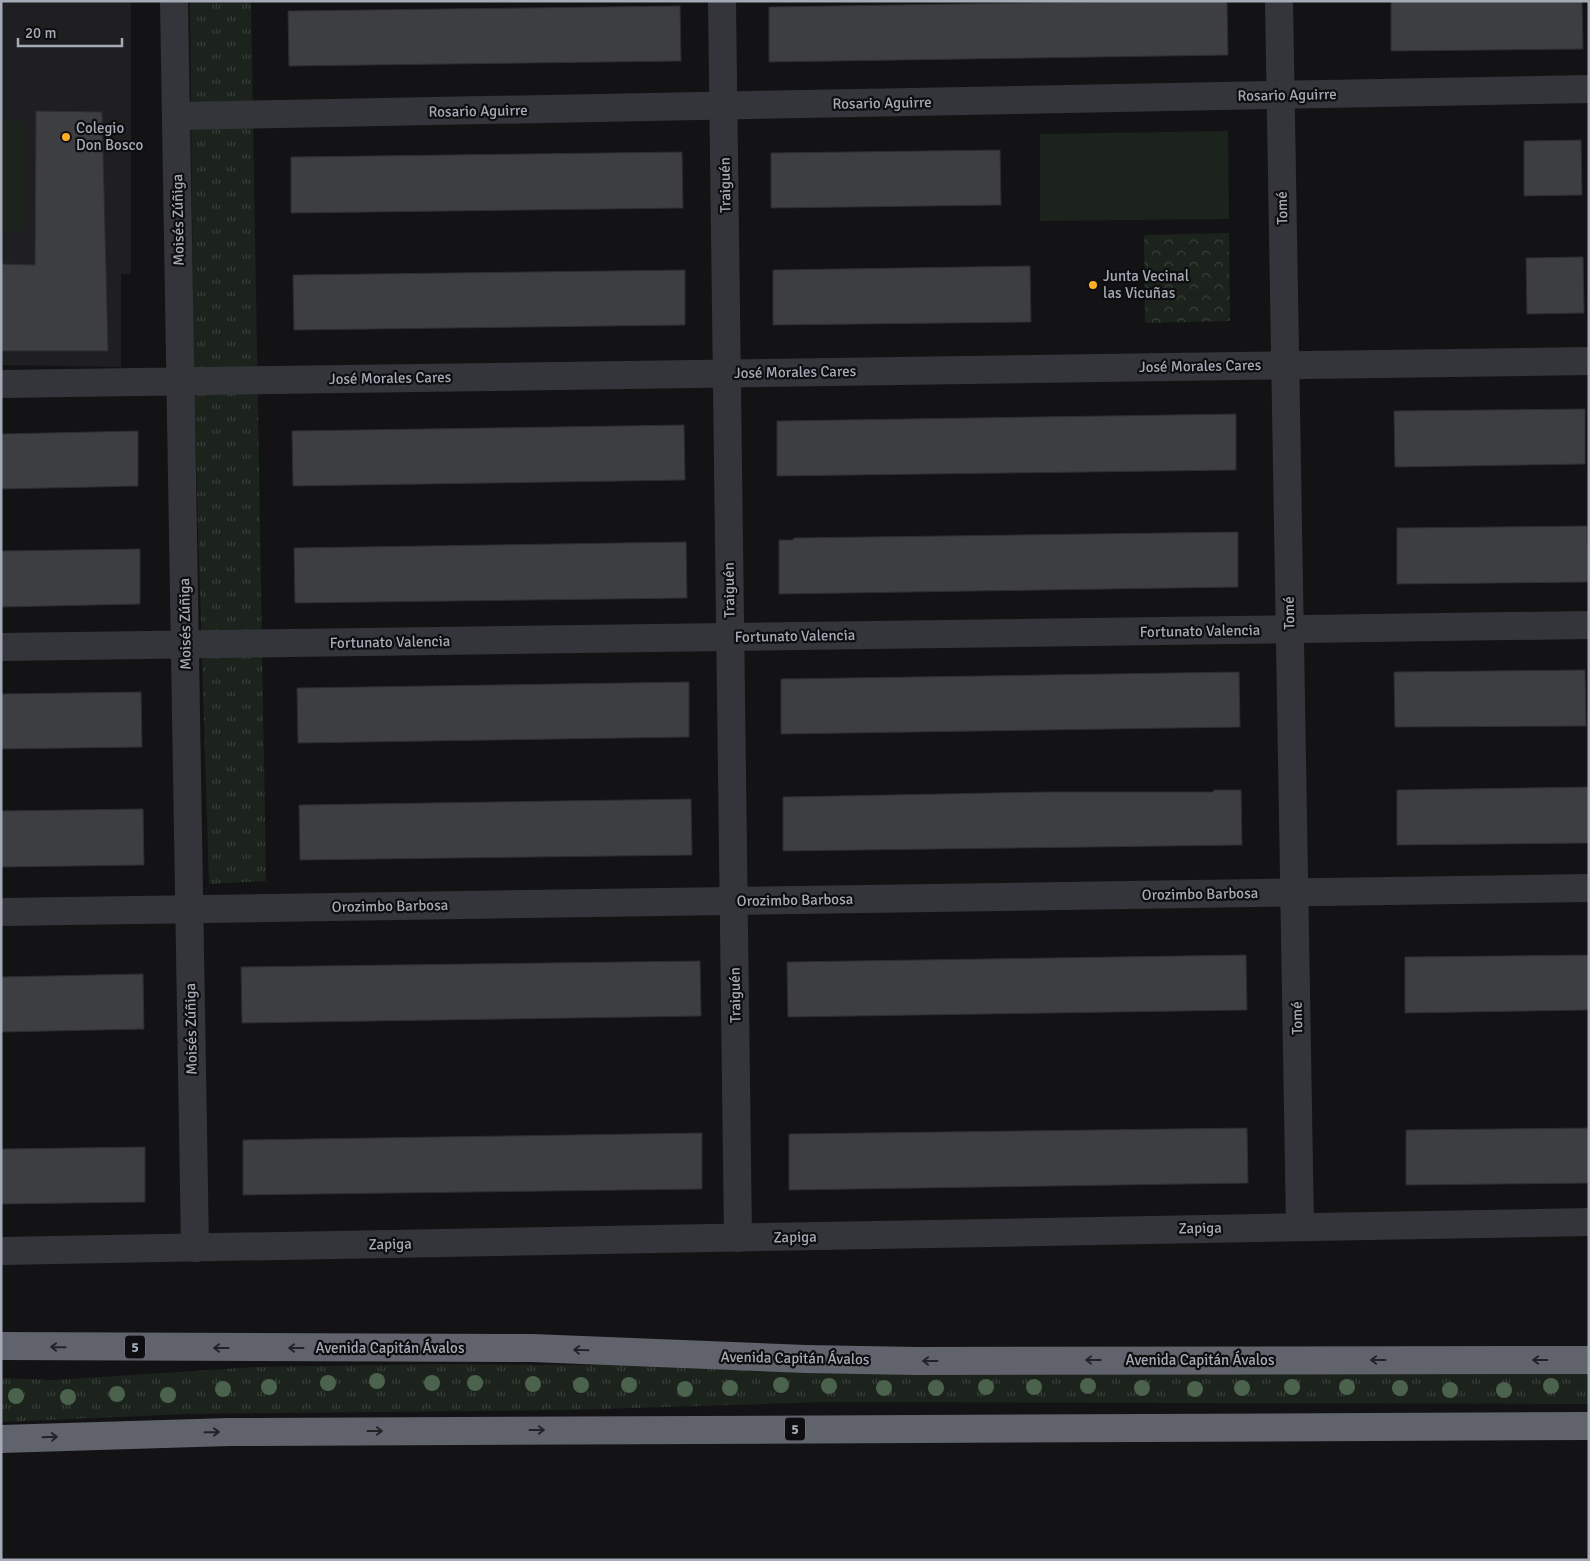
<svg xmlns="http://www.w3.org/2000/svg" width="1590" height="1561" viewBox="0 0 1590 1561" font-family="Signika,sans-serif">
  <defs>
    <pattern id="grass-tufts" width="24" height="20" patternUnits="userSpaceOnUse" patternTransform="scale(1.25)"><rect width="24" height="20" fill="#1b231c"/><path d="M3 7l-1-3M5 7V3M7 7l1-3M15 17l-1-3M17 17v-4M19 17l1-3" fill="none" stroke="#39403b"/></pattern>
    <pattern id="park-crowns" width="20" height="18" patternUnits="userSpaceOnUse" patternTransform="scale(1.25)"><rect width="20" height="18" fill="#1b231c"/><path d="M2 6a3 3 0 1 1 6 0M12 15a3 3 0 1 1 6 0" fill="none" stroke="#39403b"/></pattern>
  </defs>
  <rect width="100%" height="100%" fill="#131315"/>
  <path fill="#1f1f22" d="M1,1H131V274H121V367L1,365Z"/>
  <g fill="url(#grass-tufts)">
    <path d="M190,1H251L266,881L209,884L194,394Z"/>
    <path d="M443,1364L1589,1371V1404L825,1402L570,1410L188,1414L1,1422V1378L54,1380L257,1367Z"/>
  </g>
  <path fill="url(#park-crowns)" d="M1229,233L1230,321L1145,323L1144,235Z"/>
  <g fill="#1b231c">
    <path d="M1,121H25L26,231H1Z"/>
    <path d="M1228,131L1229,219L1040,221V134Z"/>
  </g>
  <g fill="#3d3e42" stroke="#2d2d31">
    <path d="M1147,1H1227L1228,55L769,62V7Z"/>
    <path d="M1391,1H1582L1583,49L1391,51Z"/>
    <path d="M680,6L681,61L289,66L288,11Z"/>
    <path d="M36,111L102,112L108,351H1V264L35,265Z"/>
    <path d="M1581,140L1582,195L1524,196V141Z"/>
    <path d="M1000,150L1001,205L771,208V153Z"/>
    <path d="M682,152L683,208L291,213V157Z"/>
    <path d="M1583,257L1584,313L1527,314L1526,258Z"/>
    <path d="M1030,266L1031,322L773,325V270Z"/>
    <path d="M685,270V325L294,330L293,275Z"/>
    <path d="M1585,409V464L1395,467L1394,411Z"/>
    <path d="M1236,414V470L777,476V421Z"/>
    <path d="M684,425L685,480L293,486L292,431Z"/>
    <path d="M138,431V486L1,489V434Z"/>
    <path d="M1587,526L1588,582L1397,584V528Z"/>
    <path d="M1238,532V587L779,594V540H793L794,538Z"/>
    <path d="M686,542L687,598L295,603L294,548Z"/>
    <path d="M140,549V604L1,607V551Z"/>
    <path d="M1585,670L1586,726L1395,727L1394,672Z"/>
    <path d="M1239,672L1240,727L781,734V679Z"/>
    <path d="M689,682V737L298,743L297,688Z"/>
    <path d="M141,692L142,747L1,749V694Z"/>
    <path d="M1588,787V843L1397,845V790Z"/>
    <path d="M1214,790H1241L1242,845L783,851V797L1047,792H1213Z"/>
    <path d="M691,799L692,855L300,860L299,805Z"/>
    <path d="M143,809L144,865L1,867V811Z"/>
    <path d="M1246,955L1247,1010L788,1017L787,962Z"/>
    <path d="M1589,955V1010L1405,1013V957Z"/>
    <path d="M700,961L701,1016L242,1023L241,967Z"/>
    <path d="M143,974L144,1029L1,1032V977Z"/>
    <path d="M1247,1128L1248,1183L789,1190V1134Z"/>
    <path d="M1589,1128V1183L1406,1185V1130Z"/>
    <path d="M702,1133V1189L243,1195V1140Z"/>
    <path d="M145,1147V1202L1,1204V1149Z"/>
  </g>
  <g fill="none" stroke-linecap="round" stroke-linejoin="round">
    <g stroke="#34353a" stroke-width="28">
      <path d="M174,1L195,1248"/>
      <path d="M722,1L738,1238"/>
      <path d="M1279,1L1300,1226"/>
      <path d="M176,116L1589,89"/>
      <path d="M1,384L1589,361"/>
      <path d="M1,647L1589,625"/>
      <path d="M1,912L1589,888"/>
      <path d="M1,1251L1589,1222"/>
    </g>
    <g stroke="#60636c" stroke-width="28">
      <path d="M1,1346L532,1348L806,1359L916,1361L1589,1360"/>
      <path d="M1,1439L229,1432L1589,1426"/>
    </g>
  </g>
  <g fill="#4b624d">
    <circle cx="377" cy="1381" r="8"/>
    <circle cx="328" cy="1383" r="8"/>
    <circle cx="432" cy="1383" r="8"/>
    <circle cx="475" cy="1383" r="8"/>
    <circle cx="533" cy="1384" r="8"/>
    <circle cx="581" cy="1385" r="8"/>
    <circle cx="629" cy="1385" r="8"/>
    <circle cx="781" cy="1385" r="8"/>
    <circle cx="829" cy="1386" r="8"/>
    <circle cx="1088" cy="1386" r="8"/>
    <circle cx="1551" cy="1386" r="8"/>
    <circle cx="269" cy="1387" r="8"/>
    <circle cx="986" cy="1387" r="8"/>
    <circle cx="1034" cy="1387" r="8"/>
    <circle cx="1292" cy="1387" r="8"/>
    <circle cx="1347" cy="1387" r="8"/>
    <circle cx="730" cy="1388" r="8"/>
    <circle cx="884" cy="1388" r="8"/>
    <circle cx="936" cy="1388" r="8"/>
    <circle cx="1142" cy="1388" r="8"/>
    <circle cx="1242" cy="1388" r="8"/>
    <circle cx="1400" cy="1388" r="8"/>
    <circle cx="223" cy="1389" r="8"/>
    <circle cx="685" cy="1389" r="8"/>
    <circle cx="1195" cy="1389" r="8"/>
    <circle cx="1450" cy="1390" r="8"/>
    <circle cx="1504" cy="1390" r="8"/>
    <circle cx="117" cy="1394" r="8"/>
    <circle cx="168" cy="1395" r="8"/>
    <circle cx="16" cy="1396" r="8"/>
    <circle cx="68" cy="1397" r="8"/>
  </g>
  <defs><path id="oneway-shaft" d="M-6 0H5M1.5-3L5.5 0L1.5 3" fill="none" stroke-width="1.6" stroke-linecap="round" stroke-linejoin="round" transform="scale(1.25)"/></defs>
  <g stroke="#222327">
    <use href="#oneway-shaft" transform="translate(58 1347) rotate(-179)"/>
    <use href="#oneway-shaft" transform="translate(221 1348) rotate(-180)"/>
    <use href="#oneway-shaft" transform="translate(296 1348) rotate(-180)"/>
    <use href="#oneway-shaft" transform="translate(581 1350) rotate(-178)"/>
    <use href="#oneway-shaft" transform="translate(1093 1360) rotate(180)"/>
    <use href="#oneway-shaft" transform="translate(1378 1360) rotate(-180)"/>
    <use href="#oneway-shaft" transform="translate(1540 1360) rotate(-180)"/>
    <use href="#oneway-shaft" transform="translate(930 1361) rotate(180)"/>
    <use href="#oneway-shaft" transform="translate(537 1430)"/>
    <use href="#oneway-shaft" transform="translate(375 1431)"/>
    <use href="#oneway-shaft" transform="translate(212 1432) rotate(-1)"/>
    <use href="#oneway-shaft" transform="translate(50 1437) rotate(-2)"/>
  </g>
  <g fill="#feb022" stroke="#0e0e10" stroke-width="2">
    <circle cx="66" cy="137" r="5"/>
    <circle cx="1093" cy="285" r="5"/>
  </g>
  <g text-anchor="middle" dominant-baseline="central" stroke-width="4.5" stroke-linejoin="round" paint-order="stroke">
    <g fill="#0e0e10" stroke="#777b84" stroke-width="1">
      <rect x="125" y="1335.5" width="20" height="23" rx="4"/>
      <rect x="785" y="1417.5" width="20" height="23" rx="4"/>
    </g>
    <g font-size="14" font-weight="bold" fill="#a4aab6">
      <text x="135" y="1347">5</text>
      <text x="795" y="1429">5</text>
    </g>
    <g font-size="15" fill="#a4aab6" stroke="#0e0e10">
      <text transform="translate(1287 95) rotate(-1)">Rosario Aguirre</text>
      <text transform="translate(882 103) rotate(-1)">Rosario Aguirre</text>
      <text transform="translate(478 111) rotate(-1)">Rosario Aguirre</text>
      <text transform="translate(725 185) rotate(-91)">Traiguén</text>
      <text transform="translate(1282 208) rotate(-91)">Tomé</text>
      <text transform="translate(178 220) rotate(-91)">Moisés Zúñiga</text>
      <text transform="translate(1200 366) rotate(-1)">José Morales Cares</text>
      <text transform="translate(795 372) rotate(-1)">José Morales Cares</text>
      <text transform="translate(390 378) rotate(-1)">José Morales Cares</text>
      <text transform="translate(729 590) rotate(-91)">Traiguén</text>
      <text transform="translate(1289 613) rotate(-91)">Tomé</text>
      <text transform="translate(185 624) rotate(-91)">Moisés Zúñiga</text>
      <text transform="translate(1200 631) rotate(-1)">Fortunato Valencia</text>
      <text transform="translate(795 636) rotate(-1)">Fortunato Valencia</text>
      <text transform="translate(390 642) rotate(-1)">Fortunato Valencia</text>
      <text transform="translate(1200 894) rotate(-1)">Orozimbo Barbosa</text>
      <text transform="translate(795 900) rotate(-1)">Orozimbo Barbosa</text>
      <text transform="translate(390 906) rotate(-1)">Orozimbo Barbosa</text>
      <text transform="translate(735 995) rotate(-91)">Traiguén</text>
      <text transform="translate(1297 1018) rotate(-91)">Tomé</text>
      <text transform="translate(191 1029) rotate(-91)">Moisés Zúñiga</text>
      <text transform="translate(1200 1228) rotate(-1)">Zapiga</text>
      <text transform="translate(795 1237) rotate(-1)">Zapiga</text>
      <text transform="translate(390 1244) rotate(-1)">Zapiga</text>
      <text x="390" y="1348">Avenida Capitán Ávalos</text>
      <text transform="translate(795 1358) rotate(1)">Avenida Capitán Ávalos</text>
      <text x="1200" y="1360">Avenida Capitán Ávalos</text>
    </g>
    <g font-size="15" fill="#a4aab6" stroke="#0e0e10" text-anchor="start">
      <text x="76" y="128">Colegio<tspan x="76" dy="17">Don Bosco</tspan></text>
      <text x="1103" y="276">Junta Vecinal<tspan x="1103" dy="17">las Vicuñas</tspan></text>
    </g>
  </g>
  <rect width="1590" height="1561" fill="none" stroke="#a4aab6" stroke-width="5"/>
  <path d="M18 38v8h104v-8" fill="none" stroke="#a4aab6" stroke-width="2.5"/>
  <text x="25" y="38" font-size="15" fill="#a4aab6" stroke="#0e0e10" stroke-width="4" paint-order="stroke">20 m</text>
</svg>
